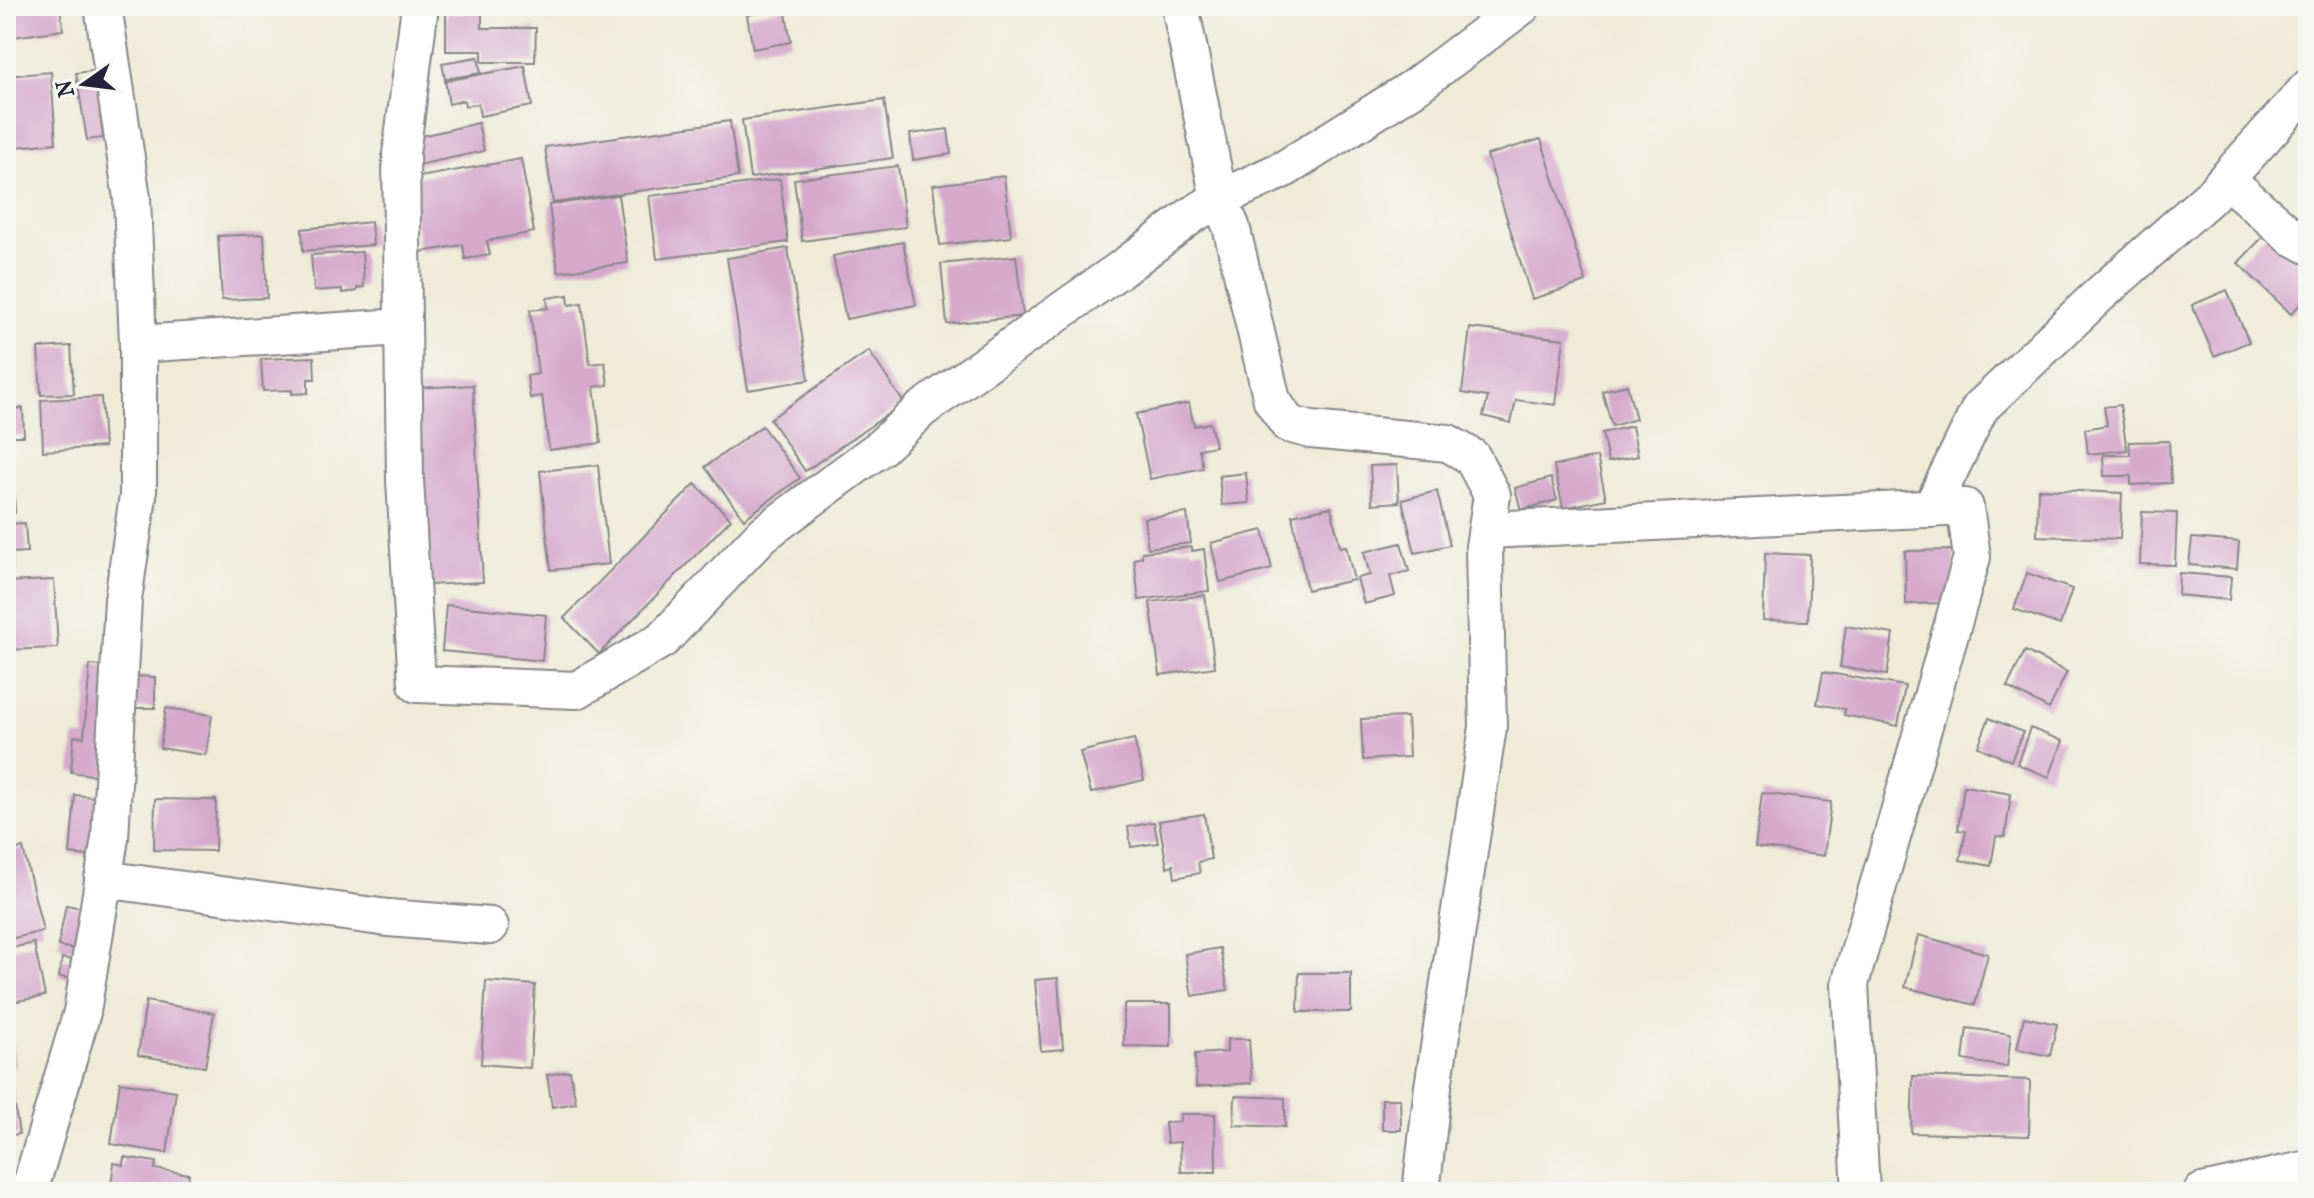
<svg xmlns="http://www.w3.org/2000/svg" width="2314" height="1198" viewBox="0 0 2314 1198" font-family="'IM FELL French Canon',serif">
  <rect width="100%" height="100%" fill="#f6f6f2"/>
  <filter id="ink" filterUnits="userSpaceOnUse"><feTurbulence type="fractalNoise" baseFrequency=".0125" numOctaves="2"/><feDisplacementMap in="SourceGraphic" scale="16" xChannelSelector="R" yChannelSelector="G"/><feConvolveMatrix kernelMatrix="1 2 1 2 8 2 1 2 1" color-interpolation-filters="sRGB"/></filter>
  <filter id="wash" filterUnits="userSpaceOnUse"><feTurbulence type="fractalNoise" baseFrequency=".006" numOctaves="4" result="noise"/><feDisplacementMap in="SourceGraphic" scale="32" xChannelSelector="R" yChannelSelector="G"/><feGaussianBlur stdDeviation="1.8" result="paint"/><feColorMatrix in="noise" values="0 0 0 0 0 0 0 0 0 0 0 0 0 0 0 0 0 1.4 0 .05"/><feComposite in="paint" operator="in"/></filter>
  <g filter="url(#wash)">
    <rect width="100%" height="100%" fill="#eeebd7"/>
    <g id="blocks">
      <g fill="#d5a8cc">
        <path d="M6,6H60L63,30L6,38Z"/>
        <path d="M785,8L791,42L753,49L747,15Z"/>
        <path d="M446,13H482V28H536L535,62H482V51H446Z"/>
        <path d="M478,57L481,73L445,79L442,63Z"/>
        <path d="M525,66L532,106L480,116L478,104L465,106L464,100L449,104L445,81Z"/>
        <path d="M98,70L105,113L100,114L103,138L87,140L76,73Z"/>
        <path d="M51,72L56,143L6,148V76Z"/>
        <path d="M884,100L893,158L750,178L742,120Z"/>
        <path d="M730,121L738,177L553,203L545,147Z"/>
        <path d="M478,123L484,151L418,165L413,138Z"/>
        <path d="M948,129L951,154L913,160L910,134Z"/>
        <path d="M1541,139L1586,282L1532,299L1487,155Z"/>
        <path d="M521,159L534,232L487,241L490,255L465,259L463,245L420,252L408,179Z"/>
        <path d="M898,166L906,227L802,241L794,179Z"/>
        <path d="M1004,176L1011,237L940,245L933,185Z"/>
        <path d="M780,179L788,242L657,259L649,196Z"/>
        <path d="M618,195L628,263L558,272L549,205Z"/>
        <path d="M371,222L373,245L303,251L302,229Z"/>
        <path d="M2272,227L2308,261V296L2291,314L2238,263Z"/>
        <path d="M264,234L267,298L222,300L218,236Z"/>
        <path d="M903,242L916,305L846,319L833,256Z"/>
        <path d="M788,248L809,380L748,390L727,258Z"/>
        <path d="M362,252L364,287L357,288V291L342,293V289L314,291L311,255Z"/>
        <path d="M1016,256L1023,316L947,324L941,264Z"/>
        <path d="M2227,290L2249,342L2214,356L2192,305Z"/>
        <path d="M568,295L569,305L582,303L590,364L605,362L608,385L594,387L601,443L549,450L542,396L530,398L527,376L538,374L530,310L548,308L547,298Z"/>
        <path d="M1470,328L1564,339L1556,405L1516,400L1511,423L1483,416L1488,397L1462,393Z"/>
        <path d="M71,346L74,394L41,395L38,348Z"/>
        <path d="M869,351L904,403L805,471L770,419Z"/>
        <path d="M314,357L315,379H308V393L292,394V390L263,391L261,359Z"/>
        <path d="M473,385L483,582L428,585L416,388Z"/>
        <path d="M1627,385L1636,419L1612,426L1602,391Z"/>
        <path d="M101,397L104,447L43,451L41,400Z"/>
        <path d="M1189,403L1194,426L1210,423L1215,446L1199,449L1203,468L1150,479L1136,414Z"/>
        <path d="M2120,405L2127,450L2088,454L2085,429L2107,425L2104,407Z"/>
        <path d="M23,408L24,436H13L11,409Z"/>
        <path d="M762,426L800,478L744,519L705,467Z"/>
        <path d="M1632,426L1638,456L1608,462L1602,433Z"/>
        <path d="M2169,441L2171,483L2131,485V476H2104L2103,455H2130L2129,442Z"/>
        <path d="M1597,457L1606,499L1563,508L1554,466Z"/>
        <path d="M598,465L609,564L551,570L540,471Z"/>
        <path d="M1397,465L1399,502L1372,504L1370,466Z"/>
        <path d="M1246,473L1249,503L1222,505L1219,476Z"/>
        <path d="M1551,478L1557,500L1521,510L1515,488Z"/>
        <path d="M695,484L731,519L599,654L564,618Z"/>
        <path d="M2038,489L2122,493L2120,539L2037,536Z"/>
        <path d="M14,491L15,513L6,514V492Z"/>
        <path d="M1437,491L1450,545L1415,553L1402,500Z"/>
        <path d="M1331,507L1340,547L1346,546L1354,580L1307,590L1292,515Z"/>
        <path d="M2142,512L2177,513L2175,565L2140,564Z"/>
        <path d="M1187,513L1191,543L1148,548L1144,518Z"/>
        <path d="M25,523L27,552L12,553L13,568H6V524Z"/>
        <path d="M1263,530L1272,569L1220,582L1211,543Z"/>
        <path d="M2192,538L2239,542L2237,569L2189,565Z"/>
        <path d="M1401,543L1409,571L1390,576L1395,596L1364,604L1357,578L1370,575L1364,552Z"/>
        <path d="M1191,547L1192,551L1204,549L1209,591L1139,600L1134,559L1142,557V552Z"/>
        <path d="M1954,550L1955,603L1906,604L1905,551Z"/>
        <path d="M1765,553L1810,555L1808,621L1763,620Z"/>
        <path d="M2027,573L2072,589L2060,625L2014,609Z"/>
        <path d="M2179,573L2231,577L2229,600L2178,595Z"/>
        <path d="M54,580L58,648L6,650V582Z"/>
        <path d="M1205,595L1215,667L1160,675L1150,602Z"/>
        <path d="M446,605L546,615L542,661L442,651Z"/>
        <path d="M1846,626L1893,634L1887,675L1840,667Z"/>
        <path d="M2025,651L2067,672L2049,709L2007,687Z"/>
        <path d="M90,665L114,667L105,777L71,772L74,736L84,737Z"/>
        <path d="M1823,672L1905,686L1898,726L1844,715L1845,709L1817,704Z"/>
        <path d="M133,676L155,677V708H133Z"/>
        <path d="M166,708L212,715L206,755L160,748Z"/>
        <path d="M1407,717L1409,757L1363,760L1361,719Z"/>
        <path d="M1989,718L2023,732L2011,761L1978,747Z"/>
        <path d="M2030,728L2063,741L2049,777L2017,764Z"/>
        <path d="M1134,739L1144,780L1091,793L1080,752Z"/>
        <path d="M1964,786L2011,794L2005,837L1996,836L1991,866L1960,860L1966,831L1958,830Z"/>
        <path d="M1762,793L1831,802L1824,856L1755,847Z"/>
        <path d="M75,795L103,798L98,857L70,854Z"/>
        <path d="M155,799L216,800L215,851L154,850Z"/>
        <path d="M1204,814L1211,859L1198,862L1200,873L1175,878L1173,865L1167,867L1159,821Z"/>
        <path d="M1154,822L1158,843L1131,847L1128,827Z"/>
        <path d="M23,848L43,931L6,940V852Z"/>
        <path d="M66,905L93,910L86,951L58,946Z"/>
        <path d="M1918,935L1988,954L1975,1005L1905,987Z"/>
        <path d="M34,943L45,996L6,1003V949Z"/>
        <path d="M1220,948L1228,990L1192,996L1185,954Z"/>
        <path d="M62,958L84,962L82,980L59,977Z"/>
        <path d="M1299,973H1351V1012H1298Z"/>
        <path d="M1058,978L1063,1049L1041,1051L1035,980Z"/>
        <path d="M486,981L535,985L530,1068L481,1064Z"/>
        <path d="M146,1001L214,1013L205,1067L138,1055Z"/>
        <path d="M1124,1004H1171V1047L1124,1046Z"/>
        <path d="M2024,1017L2057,1024L2050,1056L2017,1049Z"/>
        <path d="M1967,1028L2011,1034L2007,1067L1963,1060Z"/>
        <path d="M1227,1039H1249L1252,1083L1196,1087L1195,1054L1227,1052Z"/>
        <path d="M12,1044L16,1066L6,1068V1045Z"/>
        <path d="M570,1071L576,1103L552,1107L547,1075Z"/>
        <path d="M1913,1076L2030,1080L2029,1136L1911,1133Z"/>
        <path d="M120,1082L176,1091L167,1153L111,1144Z"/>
        <path d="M12,1087L19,1134L6,1136V1088Z"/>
        <path d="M1235,1096L1285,1098V1127L1234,1125Z"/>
        <path d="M1382,1099H1400L1401,1130H1382Z"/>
        <path d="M1180,1114H1215L1216,1172H1181L1180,1142L1167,1143L1165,1123L1180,1122Z"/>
        <path d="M124,1157L156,1162L155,1169L189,1174L186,1192H110L114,1163L123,1165Z"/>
      </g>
    </g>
  </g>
  <g filter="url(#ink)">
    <use href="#blocks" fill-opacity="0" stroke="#888689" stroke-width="2"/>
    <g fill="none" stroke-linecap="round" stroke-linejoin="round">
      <defs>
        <g id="minor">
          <path d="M420,6L401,154L405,480L417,684L577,690L663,639L762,535L880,448L922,409L1125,266L1192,215L1219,199L1286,168L1413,88L1522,6"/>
          <path d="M1180,6L1219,199L1231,226L1272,400L1288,424L1311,430L1448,443L1472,457L1492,495L1484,547L1488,727L1433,1087L1421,1192"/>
          <path d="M2226,179L2291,236L2308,245"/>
          <path d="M138,344L402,327"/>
          <path d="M1931,509L1980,408L2098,296L2210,197L2308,88"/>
          <path d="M1487,530L1965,507L1972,557L1850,984L1861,1192"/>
          <path d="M103,879L388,918L490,926"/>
          <path d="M29,1192L82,1012L110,838L123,600L138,496V344L132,198L103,6"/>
          <path d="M2202,1192L2308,1169"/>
        </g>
      </defs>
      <use href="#minor" stroke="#888689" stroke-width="40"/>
      <use href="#minor" stroke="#fff" stroke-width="36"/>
    </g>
  </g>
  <rect width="2314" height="1198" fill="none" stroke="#f6f6f2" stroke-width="32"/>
  <g transform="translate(84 84) rotate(256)" stroke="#f6f6f2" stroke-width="6" paint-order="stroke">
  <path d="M0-6L14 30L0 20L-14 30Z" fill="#22223b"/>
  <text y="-12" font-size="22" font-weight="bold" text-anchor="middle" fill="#22223b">N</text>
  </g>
</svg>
